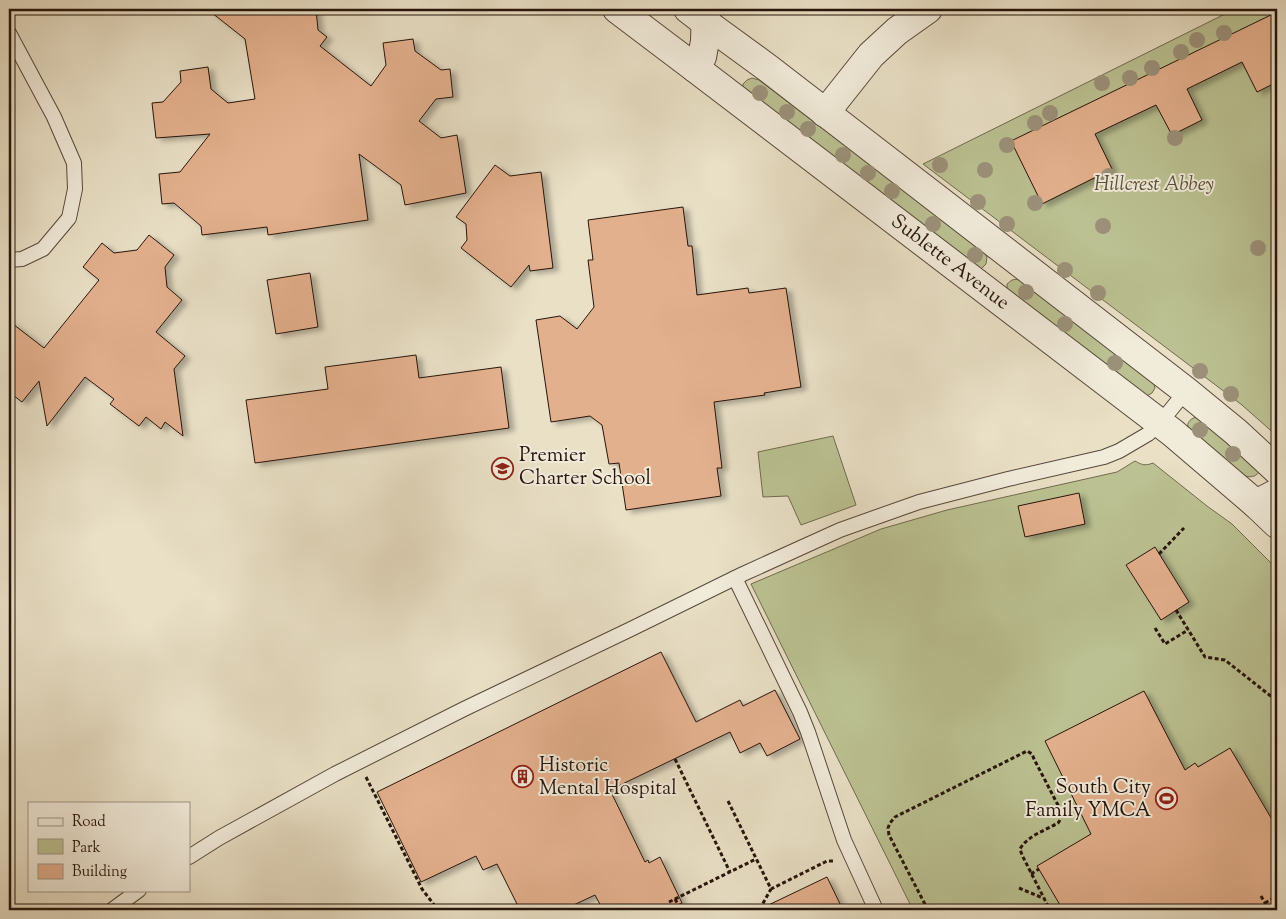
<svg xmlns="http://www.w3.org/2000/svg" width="1286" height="919" viewBox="0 0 1286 919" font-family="'Sorts Mill Goudy',serif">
  <defs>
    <filter id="shadow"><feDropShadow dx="5.5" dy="3" stdDeviation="2.5" flood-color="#0004"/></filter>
  </defs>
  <rect width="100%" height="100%" fill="#e9e0c6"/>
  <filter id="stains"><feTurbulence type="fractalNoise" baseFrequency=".004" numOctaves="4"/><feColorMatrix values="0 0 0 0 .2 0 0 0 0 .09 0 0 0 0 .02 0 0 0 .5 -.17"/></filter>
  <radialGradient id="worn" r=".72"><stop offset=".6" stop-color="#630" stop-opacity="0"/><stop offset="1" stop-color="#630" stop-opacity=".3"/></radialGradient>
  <g fill="#bbc192" stroke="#716a4e">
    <path d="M1235,9H1277V436L1242,405L923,164Z"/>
    <path d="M752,78L759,80L983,251L987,257L986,264L981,269L974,268L743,89V84L747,80Z"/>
    <path d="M1018,279L1023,282L1153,381L1155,388L1152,393L1145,397L1007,290V284L1012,280Z"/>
    <path d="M1196,417L1261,470C1256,476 1253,478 1245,476L1189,432C1186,424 1188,420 1196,417Z"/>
    <path d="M833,436L856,505L801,525L788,496L763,497L758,452Z"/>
    <path d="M1135,461C1142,465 1145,466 1153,463L1207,506L1232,524L1277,569V910H913L751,584L881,529L947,510L1117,472Z"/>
  </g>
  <g fill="#e3b08d" stroke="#27140b" filter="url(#shadow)">
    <path d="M207,9H316L318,30L327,37L320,46L371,86L386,65L383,43L413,39L415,51L441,70L450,69L453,97L436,99L419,121L441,138L457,135L466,193L405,205L401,185L359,154L368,220L268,235L267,227L202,235L201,226L174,203L162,204L159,174L180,172L210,134L156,138L152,103L163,102L181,82L180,71L208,67L211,89L228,103L255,99L245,39Z"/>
    <path d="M1277,12V82L1257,92L1242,62L1187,89L1202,120L1172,135L1156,105L1095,134L1112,169L1042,204L1011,141Z"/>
    <path d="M495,165L510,176L541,172L553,268L530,271L529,265L511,287L461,248L467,240L466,224L456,217Z"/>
    <path d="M683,207L688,246H692L697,295L748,288L749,293L786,288L801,387L764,393L765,395L714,402L722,468H717L721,496L626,510L619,463L609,464L602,425L590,416L551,422L536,320L560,316L577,329L594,307L588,260H593L588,220Z"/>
    <path d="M149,235L174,255L165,267L167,287L182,300L156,332L185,356L174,369L183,436L165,422L161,429L146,417L139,426L110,404L114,399L85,377L47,426L39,381L22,402L9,392V321L44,348L99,280L83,267L102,243L114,253L137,250Z"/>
    <path d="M310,273L318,327L276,334L267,280Z"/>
    <path d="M416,355L419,378L501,367L509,428L255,463L246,400L328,389L325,367Z"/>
    <path d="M1079,493L1085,524L1025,537L1018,506Z"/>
    <path d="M1155,547L1189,602L1161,620L1126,565Z"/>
    <path d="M661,652L696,722L740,700L743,706L775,690L800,739L767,756L760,743L740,753L730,732L610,790L645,862L648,860L649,863L660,857L682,903L667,910H603L595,895L563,910H520L497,864L483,870L476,856L421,882L377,792Z"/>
    <path d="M1144,691L1185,770L1195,763L1198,767L1230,748L1277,828V903L1263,910H1063L1037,866L1091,834L1045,741Z"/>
    <path d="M827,877L843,910H758Z"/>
  </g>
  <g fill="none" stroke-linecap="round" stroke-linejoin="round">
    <defs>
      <g id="service">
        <path d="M9,33L54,117L74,163L75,189L69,218L43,249L22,259L9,260"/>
        <path d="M735,578L800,712L808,732L844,840L876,910"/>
        <path d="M189,857L219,838L335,774L464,709L631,629L743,574L840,530L919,502L1008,479L1104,457L1119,451L1148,434L1160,423L1186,391"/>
        <path d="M112,910L139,890"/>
      </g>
      <g id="minor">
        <path d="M617,9L695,68"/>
        <path d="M688,9L706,23"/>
        <path d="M825,113L871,55L897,31L928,9"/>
        <path d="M1256,504L1277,493"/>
      </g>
      <g id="tertiary">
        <path id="s1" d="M706,9L705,41L702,57L695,68L1173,433L1256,504L1277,524"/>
        <path d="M706,23L769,69L1186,391L1236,432L1277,470"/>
      </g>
    </defs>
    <use href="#service" stroke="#58473a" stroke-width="16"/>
    <use href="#minor" stroke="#58473a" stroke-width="30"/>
    <use href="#tertiary" stroke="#58473a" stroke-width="30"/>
    <g stroke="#27140b" stroke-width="3" stroke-dasharray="4 2.5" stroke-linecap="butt">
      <path d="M1159,554L1184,528"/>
      <path d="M1176,610L1205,657L1225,660L1277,701"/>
      <path d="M1155,628L1165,644L1188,630"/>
      <path d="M675,759L730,872"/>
      <path d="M366,777L422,889L438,910"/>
      <path d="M728,801L771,889L827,861H834"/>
      <path d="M1031,874L1039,869"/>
      <path d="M1019,888L1043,898"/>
      <path d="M1261,896L1269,910"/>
      <path d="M675,899L681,910"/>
      <path d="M669,902L756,859"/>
      <path d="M1265,903L1277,896"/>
      <path d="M762,905L764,910"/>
      <path d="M752,910L762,905L771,889"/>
      <path d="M928,910L889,835L888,828L890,823L895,817L1027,751L1032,754L1034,759L1060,809C1062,815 1062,818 1058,823C1046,830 1027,836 1020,849L1022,855L1050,910"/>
    </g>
    <use href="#service" stroke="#f1ebda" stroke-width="14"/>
    <use href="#minor" stroke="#f1ebda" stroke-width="28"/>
    <use href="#tertiary" stroke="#f1ebda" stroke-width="28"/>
  </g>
  <g fill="#9b9179">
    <circle cx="1224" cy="33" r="8"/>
    <circle cx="1197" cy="40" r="8"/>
    <circle cx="1181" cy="52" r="8"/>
    <circle cx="1152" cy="68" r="8"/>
    <circle cx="1130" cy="78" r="8"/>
    <circle cx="1102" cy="83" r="8"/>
    <circle cx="760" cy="93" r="8"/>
    <circle cx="787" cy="112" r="8"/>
    <circle cx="1050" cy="113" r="8"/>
    <circle cx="1035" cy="123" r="8"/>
    <circle cx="808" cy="129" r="8"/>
    <circle cx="1175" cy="138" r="8"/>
    <circle cx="1007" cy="145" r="8"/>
    <circle cx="843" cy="155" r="8"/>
    <circle cx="940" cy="165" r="8"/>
    <circle cx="985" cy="170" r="8"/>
    <circle cx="868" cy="173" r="8"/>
    <circle cx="1109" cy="176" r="8"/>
    <circle cx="892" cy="191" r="8"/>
    <circle cx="978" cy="202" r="8"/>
    <circle cx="1035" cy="203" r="8"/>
    <circle cx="933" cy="224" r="8"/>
    <circle cx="1007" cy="224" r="8"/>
    <circle cx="1103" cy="226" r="8"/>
    <circle cx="1258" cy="248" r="8"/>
    <circle cx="975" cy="255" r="8"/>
    <circle cx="1065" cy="270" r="8"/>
    <circle cx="1026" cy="292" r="8"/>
    <circle cx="1098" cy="293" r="8"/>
    <circle cx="1065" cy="324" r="8"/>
    <circle cx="1115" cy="363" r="8"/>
    <circle cx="1200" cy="371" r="8"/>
    <circle cx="1231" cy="394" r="8"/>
    <circle cx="1200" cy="430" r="8"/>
    <circle cx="1233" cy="454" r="8"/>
  </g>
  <defs>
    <symbol id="school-ring" viewBox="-11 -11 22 22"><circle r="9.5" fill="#f1ebda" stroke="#8f2418" stroke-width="1.5"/><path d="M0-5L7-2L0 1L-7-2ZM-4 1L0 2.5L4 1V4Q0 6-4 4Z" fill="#8f2418"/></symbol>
    <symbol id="building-ring" viewBox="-11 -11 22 22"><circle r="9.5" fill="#f1ebda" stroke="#8f2418" stroke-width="1.5"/><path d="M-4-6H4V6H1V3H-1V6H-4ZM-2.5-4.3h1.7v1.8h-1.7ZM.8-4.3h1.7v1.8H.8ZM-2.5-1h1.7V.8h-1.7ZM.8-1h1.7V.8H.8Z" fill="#8f2418"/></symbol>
    <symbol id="stadium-ring" viewBox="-11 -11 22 22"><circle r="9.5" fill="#f1ebda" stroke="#8f2418" stroke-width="1.5"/><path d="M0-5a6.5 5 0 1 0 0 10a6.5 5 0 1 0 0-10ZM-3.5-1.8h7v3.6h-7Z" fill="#8f2418"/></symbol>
  </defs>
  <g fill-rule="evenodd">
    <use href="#school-ring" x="490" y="456" width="25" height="25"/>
    <use href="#building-ring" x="510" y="764" width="25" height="25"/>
    <use href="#stadium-ring" x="1154" y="786" width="25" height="25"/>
  </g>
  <g text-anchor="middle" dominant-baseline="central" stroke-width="4" stroke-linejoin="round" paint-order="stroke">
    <g font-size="20" font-style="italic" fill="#5b513a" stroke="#f1ebda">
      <text x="1154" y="185">Hillcrest Abbey</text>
    </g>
    <g font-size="20" fill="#27140b" stroke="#f1ebda">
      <text stroke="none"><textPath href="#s1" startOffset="382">Sublette Avenue</textPath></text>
    </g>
    <g font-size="20" fill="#27140b" stroke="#f1ebda" text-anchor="start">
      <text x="519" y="456">Premier<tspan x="519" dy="23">Charter School</tspan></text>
      <text x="539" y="766">Historic<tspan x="539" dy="23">Mental Hospital</tspan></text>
      <text x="1151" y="788" text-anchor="end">South City<tspan x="1151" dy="23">Family YMCA</tspan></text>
    </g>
  </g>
  <rect width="1286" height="919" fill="none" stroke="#e9e0c6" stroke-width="30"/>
  <rect x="10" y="10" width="1266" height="899" fill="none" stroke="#27140b" stroke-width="2.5"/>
  <rect x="15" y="15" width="1256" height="889" fill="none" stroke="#27140b"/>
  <rect x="28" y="802" width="162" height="90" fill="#f1ebda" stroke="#a09587"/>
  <rect x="38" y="818" width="25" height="8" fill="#f1ebda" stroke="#a09587"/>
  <text x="72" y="826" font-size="15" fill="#27140b">Road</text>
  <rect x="38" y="839" width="25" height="15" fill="#bbc192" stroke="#a09587"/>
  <text x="72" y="852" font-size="15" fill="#27140b">Park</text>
  <rect x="38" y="864" width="25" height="15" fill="#e3b08d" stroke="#a09587"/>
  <text x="72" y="876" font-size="15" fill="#27140b">Building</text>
  <rect width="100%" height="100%" filter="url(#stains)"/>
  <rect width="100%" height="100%" fill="url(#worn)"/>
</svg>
